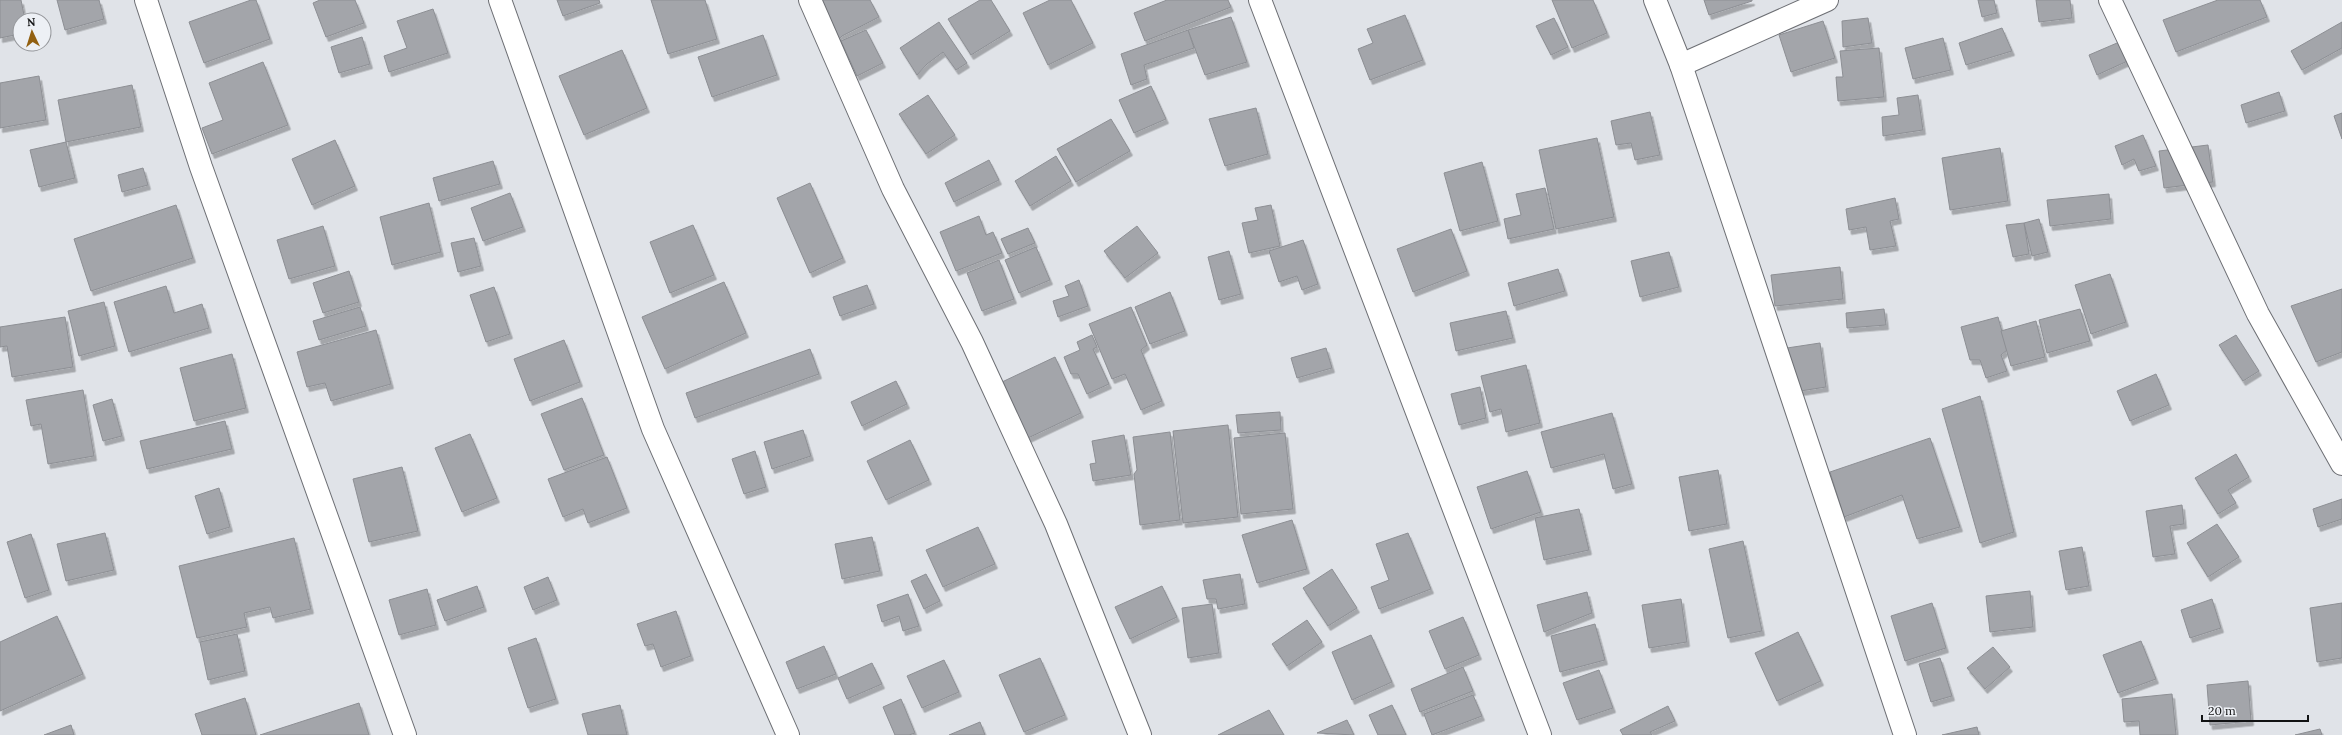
<svg xmlns="http://www.w3.org/2000/svg" width="2342" height="735" viewBox="0 0 2342 735" font-family="Lora,serif">
  <defs>
    <filter id="shadow"><feDropShadow dx="2.5" dy="4.5" stdDeviation="0" flood-color="#0004"/></filter>
  </defs>
  <rect width="100%" height="100%" fill="#e0e3e8"/>
  <g fill="#a3a5aa" stroke="#8d8f94" filter="url(#shadow)">
    <path d="M0,0H21L25,20H20V34L0,38Z"/>
    <path d="M57,0H99L104,19L65,30Z"/>
    <path d="M251,0H256L270,39L204,63L189,22Z"/>
    <path d="M320,0H355L364,23L326,37L313,3Z"/>
    <path d="M557,0H599L600,3L563,16Z"/>
    <path d="M651,0H705L717,39L668,54Z"/>
    <path d="M812,0H870L879,17L842,36L834,45Z"/>
    <path d="M980,0H991L1010,31L971,55L948,19Z"/>
    <path d="M1050,0H1071L1093,43L1048,65L1023,13Z"/>
    <path d="M1167,0H1228L1231,7L1145,41L1134,13Z"/>
    <path d="M1552,0H1593L1607,33L1572,48Z"/>
    <path d="M1704,0H1752V1L1709,15Z"/>
    <path d="M1978,0H1994L1997,13L1982,17Z"/>
    <path d="M2036,0H2070L2072,18L2039,22Z"/>
    <path d="M2218,0H2260L2267,17L2176,52L2163,20Z"/>
    <path d="M433,9L448,53L389,72L384,56L407,48L397,21Z"/>
    <path d="M1405,15L1423,60L1370,80L1358,49L1373,43L1367,29Z"/>
    <path d="M1231,17L1247,62L1205,75L1188,30Z"/>
    <path d="M1554,18L1568,47L1551,55L1536,26Z"/>
    <path d="M1868,18L1872,43L1843,47L1842,21Z"/>
    <path d="M1823,21L1835,58L1791,72L1779,35Z"/>
    <path d="M939,22L967,63L956,70L943,52L927,64L917,75L900,48Z"/>
    <path d="M2342,22V48L2302,70L2291,51Z"/>
    <path d="M2002,28L2012,51L1966,65L1959,43Z"/>
    <path d="M866,30L883,63L857,76L841,41Z"/>
    <path d="M1188,30L1194,48L1144,65L1147,79L1131,85L1121,54Z"/>
    <path d="M763,35L777,75L712,97L698,57Z"/>
    <path d="M362,37L370,64L339,73L331,47Z"/>
    <path d="M1943,38L1951,70L1913,79L1905,48Z"/>
    <path d="M2124,40L2132,59L2097,75L2089,55Z"/>
    <path d="M1879,48L1884,97L1838,101L1836,77H1843L1840,51Z"/>
    <path d="M622,50L647,108L584,135L559,76Z"/>
    <path d="M263,62L288,125L212,154L202,128L223,120L209,83Z"/>
    <path d="M39,76L46,120L0,128V83Z"/>
    <path d="M132,85L141,127L66,142L58,100Z"/>
    <path d="M1151,86L1166,119L1134,133L1119,100Z"/>
    <path d="M2279,92L2285,111L2246,123L2241,105Z"/>
    <path d="M928,95L955,135L926,154L899,114Z"/>
    <path d="M1918,95L1923,130L1883,136L1882,117L1899,115L1897,98Z"/>
    <path d="M1256,108L1268,154L1225,166L1209,119Z"/>
    <path d="M1650,112L1660,155L1635,160L1631,143L1616,145L1611,121Z"/>
    <path d="M2342,113V139L2334,116Z"/>
    <path d="M1111,119L1130,151L1076,182L1057,149Z"/>
    <path d="M2143,135L2156,166L2139,171L2134,159L2122,165L2115,146Z"/>
    <path d="M1597,138L1614,217L1556,229L1539,150Z"/>
    <path d="M335,140L355,186L312,205L292,159Z"/>
    <path d="M66,142L75,178L39,187L30,150Z"/>
    <path d="M2208,145L2213,182L2164,188L2159,151Z"/>
    <path d="M2000,148L2008,201L1950,210L1942,158Z"/>
    <path d="M1056,156L1071,181L1030,206L1015,181Z"/>
    <path d="M989,160L999,180L954,202L945,183Z"/>
    <path d="M493,161L500,184L439,201L433,178Z"/>
    <path d="M1482,162L1498,221L1460,231L1444,173Z"/>
    <path d="M143,168L148,185L122,192L118,175Z"/>
    <path d="M810,183L843,258L810,273L777,198Z"/>
    <path d="M1545,188L1554,229L1508,239L1504,219L1521,215L1516,194Z"/>
    <path d="M510,193L523,227L483,241L471,208Z"/>
    <path d="M2109,194L2111,219L2050,226L2047,200Z"/>
    <path d="M1895,198L1899,219L1890,221L1896,246L1870,250L1866,227L1849,230L1846,209Z"/>
    <path d="M429,203L441,252L392,265L380,217Z"/>
    <path d="M176,205L193,258L91,291L74,239Z"/>
    <path d="M1271,205L1280,246L1249,253L1242,223L1258,220L1255,208Z"/>
    <path d="M979,216L986,235L993,232L1002,253L956,271L940,232Z"/>
    <path d="M2039,219L2048,252L2032,256L2024,223Z"/>
    <path d="M2024,223L2029,254L2013,257L2006,225Z"/>
    <path d="M693,225L714,275L670,293L650,242Z"/>
    <path d="M323,226L335,266L289,279L277,240Z"/>
    <path d="M1137,226L1158,253L1125,278L1104,251Z"/>
    <path d="M1028,228L1035,243L1008,254L1001,239Z"/>
    <path d="M1451,229L1467,271L1413,292L1397,249Z"/>
    <path d="M474,238L481,266L458,272L451,243Z"/>
    <path d="M1303,240L1318,284L1302,290L1297,276L1279,282L1269,251Z"/>
    <path d="M1036,247L1050,280L1019,293L1005,260Z"/>
    <path d="M1229,251L1241,294L1219,300L1208,257Z"/>
    <path d="M1669,252L1679,287L1640,297L1631,261Z"/>
    <path d="M999,260L1014,299L982,311L967,273Z"/>
    <path d="M1840,267L1843,299L1775,306L1771,275Z"/>
    <path d="M1558,269L1565,291L1514,306L1508,283Z"/>
    <path d="M349,271L359,302L323,313L313,283Z"/>
    <path d="M2110,274L2126,322L2091,334L2075,285Z"/>
    <path d="M1079,280L1088,306L1058,317L1053,301L1069,296L1065,286Z"/>
    <path d="M724,282L746,333L665,369L642,317Z"/>
    <path d="M867,285L874,304L840,316L833,297Z"/>
    <path d="M166,286L174,313L202,304L209,328L129,352L114,302Z"/>
    <path d="M494,287L510,334L486,342L470,295Z"/>
    <path d="M2342,289V352L2316,362L2291,306Z"/>
    <path d="M1170,292L1185,331L1150,344L1135,307Z"/>
    <path d="M104,302L115,346L79,356L68,311Z"/>
    <path d="M360,307L366,326L319,340L313,321Z"/>
    <path d="M1131,307L1147,345L1141,350L1162,401L1141,410L1125,374L1112,379L1089,324Z"/>
    <path d="M1884,309L1886,325L1847,328L1846,313Z"/>
    <path d="M2080,309L2090,341L2047,353L2039,320Z"/>
    <path d="M1506,311L1513,338L1456,351L1450,323Z"/>
    <path d="M65,317L73,367L12,377L7,346L0,347V327Z"/>
    <path d="M1998,317L2007,350L2001,355L2007,371L1986,378L1980,360H1970L1961,327Z"/>
    <path d="M2036,321L2045,357L2011,366L2001,331Z"/>
    <path d="M376,330L391,384L331,401L325,383L307,387L297,352Z"/>
    <path d="M1092,335L1097,347L1093,349L1109,384L1087,394L1078,374H1071L1064,357L1080,350L1077,342Z"/>
    <path d="M2236,335L2259,371L2243,381L2219,345Z"/>
    <path d="M564,340L580,382L530,401L514,359Z"/>
    <path d="M1820,343L1826,387L1794,392L1787,348Z"/>
    <path d="M1326,348L1332,368L1297,378L1291,358Z"/>
    <path d="M810,349L819,374L695,418L686,393Z"/>
    <path d="M232,354L246,408L194,421L180,368Z"/>
    <path d="M1055,357L1081,413L1028,438L1002,382Z"/>
    <path d="M1526,365L1540,423L1506,432L1501,409L1490,412L1481,376Z"/>
    <path d="M2156,374L2169,405L2130,421L2117,391Z"/>
    <path d="M896,381L907,404L862,426L851,402Z"/>
    <path d="M1480,387L1486,418L1459,425L1451,394Z"/>
    <path d="M83,390L94,456L48,464L41,424L31,426L26,400Z"/>
    <path d="M1980,396L2014,532L1980,543L1942,409Z"/>
    <path d="M582,398L604,455L564,470L541,414Z"/>
    <path d="M112,399L122,436L103,441L93,405Z"/>
    <path d="M1280,412L1281,430L1238,433L1236,415Z"/>
    <path d="M1612,413L1632,484L1613,489L1604,454L1551,468L1541,432Z"/>
    <path d="M225,421L232,449L147,469L140,441Z"/>
    <path d="M1228,425L1238,517L1183,523L1173,431Z"/>
    <path d="M803,430L811,456L772,469L764,442Z"/>
    <path d="M1170,432L1180,520L1140,525L1134,474L1137,470L1133,437Z"/>
    <path d="M1285,433L1293,509L1241,514L1234,438Z"/>
    <path d="M470,434L497,498L462,512L435,448Z"/>
    <path d="M1124,435L1131,475L1093,481L1090,464L1096,463L1092,441Z"/>
    <path d="M1930,438L1960,527L1917,539L1902,495L1844,517L1830,472Z"/>
    <path d="M910,440L929,480L886,500L867,461Z"/>
    <path d="M755,451L766,487L744,494L732,459Z"/>
    <path d="M2236,454L2249,477L2228,490L2236,503L2218,514L2195,478Z"/>
    <path d="M607,457L627,508L588,523L583,509L563,517L548,479Z"/>
    <path d="M402,467L418,531L369,542L353,479Z"/>
    <path d="M1718,470L1727,524L1689,531L1679,477Z"/>
    <path d="M1527,471L1541,512L1491,529L1477,487Z"/>
    <path d="M219,488L230,527L207,534L195,496Z"/>
    <path d="M2342,499V519L2318,527L2313,509Z"/>
    <path d="M2182,505L2184,524L2170,526L2175,554L2153,557L2146,511Z"/>
    <path d="M1579,509L1589,550L1544,560L1535,518Z"/>
    <path d="M1292,520L1307,569L1257,583L1242,535Z"/>
    <path d="M2217,524L2239,557L2208,577L2187,543Z"/>
    <path d="M978,527L995,564L943,587L926,550Z"/>
    <path d="M105,533L114,570L66,581L57,544Z"/>
    <path d="M1408,533L1431,589L1379,609L1371,587L1389,580L1376,544Z"/>
    <path d="M31,534L49,590L25,598L7,542Z"/>
    <path d="M872,537L880,571L842,579L835,544Z"/>
    <path d="M294,538L311,609L273,618L270,607L244,613L247,627L197,638L179,566Z"/>
    <path d="M1743,541L1762,631L1728,638L1709,549Z"/>
    <path d="M2082,547L2089,586L2066,590L2059,551Z"/>
    <path d="M1332,569L1357,608L1328,626L1303,588Z"/>
    <path d="M926,574L940,601L924,609L911,581Z"/>
    <path d="M1240,574L1245,604L1218,609L1216,599H1207L1203,580Z"/>
    <path d="M548,577L557,600L533,610L524,587Z"/>
    <path d="M477,586L484,607L445,621L437,600Z"/>
    <path d="M1162,586L1177,617L1130,639L1115,607Z"/>
    <path d="M427,589L436,625L399,635L389,600Z"/>
    <path d="M2030,591L2033,627L1990,632L1986,596Z"/>
    <path d="M1587,592L1592,613L1544,632L1537,605Z"/>
    <path d="M908,594L919,626L903,631L899,616L882,622L877,605Z"/>
    <path d="M1681,599L1687,642L1649,648L1642,605Z"/>
    <path d="M2212,599L2221,628L2190,638L2181,610Z"/>
    <path d="M1932,603L1946,648L1905,661L1891,616Z"/>
    <path d="M2342,603V658L2317,662L2310,608Z"/>
    <path d="M1212,604L1219,653L1188,658L1182,608Z"/>
    <path d="M676,611L691,656L661,667L653,644L645,646L637,624Z"/>
    <path d="M57,616L83,674L0,711V642Z"/>
    <path d="M1463,617L1479,655L1445,669L1429,631Z"/>
    <path d="M1307,620L1322,642L1287,666L1272,644Z"/>
    <path d="M1595,624L1605,660L1560,672L1551,636Z"/>
    <path d="M1798,632L1821,681L1777,701L1755,653Z"/>
    <path d="M237,634L245,671L208,680L200,642Z"/>
    <path d="M1371,635L1392,682L1352,700L1332,652Z"/>
    <path d="M536,638L556,699L528,708L508,648Z"/>
    <path d="M2141,641L2156,679L2118,693L2103,655Z"/>
    <path d="M824,646L836,674L797,689L786,662Z"/>
    <path d="M1993,647L2010,667L1985,689L1967,668Z"/>
    <path d="M1040,658L1065,715L1024,732L999,675Z"/>
    <path d="M1940,658L1952,696L1931,702L1919,664Z"/>
    <path d="M944,660L959,692L922,708L907,676Z"/>
    <path d="M872,663L882,684L847,699L838,678Z"/>
    <path d="M1463,667L1473,691L1420,712L1411,689Z"/>
    <path d="M1599,670L1613,708L1577,720L1563,683Z"/>
    <path d="M2248,681L2251,721L2210,725L2207,685Z"/>
    <path d="M2172,694L2176,735H2140L2139,721L2124,722L2122,699Z"/>
    <path d="M1473,695L1482,716L1432,735L1424,714Z"/>
    <path d="M245,698L256,735H202L195,714Z"/>
    <path d="M901,699L915,733L909,735H895L883,707Z"/>
    <path d="M359,703L369,735H260Z"/>
    <path d="M620,705L627,735H588L582,714Z"/>
    <path d="M1392,705L1406,735H1378L1369,715Z"/>
    <path d="M1668,706L1675,721L1650,732L1652,735H1623L1620,730Z"/>
    <path d="M1269,710L1284,735H1218Z"/>
    <path d="M1347,720L1354,735L1317,733Z"/>
    <path d="M980,722L985,735H949Z"/>
    <path d="M71,725L74,735H44Z"/>
    <path d="M1977,727L1979,735H1942Z"/>
    <path d="M2320,729L2322,735H2295Z"/>
  </g>
  <g fill="none" stroke-linecap="round" stroke-linejoin="round">
    <defs>
      <g id="street">
        <path d="M146,0L201,167L405,735"/>
        <path d="M500,0L653,429L788,735"/>
        <path d="M810,0L893,189L972,342L1056,524L1140,735"/>
        <path d="M1260,0L1540,735"/>
        <path d="M1655,0L1681,65L1905,735"/>
        <path d="M2110,0L2258,314L2342,464"/>
        <path d="M1681,65L1827,0"/>
      </g>
    </defs>
    <use href="#street" stroke="#6d6f74" stroke-width="24"/>
    <use href="#street" stroke="#fff" stroke-width="22"/>
  </g>
  <g transform="translate(32 32) rotate(356)"><circle r="19" fill="#edf0f5" stroke="#95979b"/>
  <path d="M0-3L7 15L0 10L-7 15Z" fill="#926011"/>
  <text y="-6" font-size="11" font-weight="bold" text-anchor="middle" fill="#111213">N</text>
  </g>
  <path d="M2202 715v6h106v-6" fill="none" stroke="#111213" stroke-width="2"/>
  <text x="2208" y="715" font-size="12" fill="#111213" stroke="#edf0f5" stroke-width="3" paint-order="stroke">20 m</text>
</svg>
